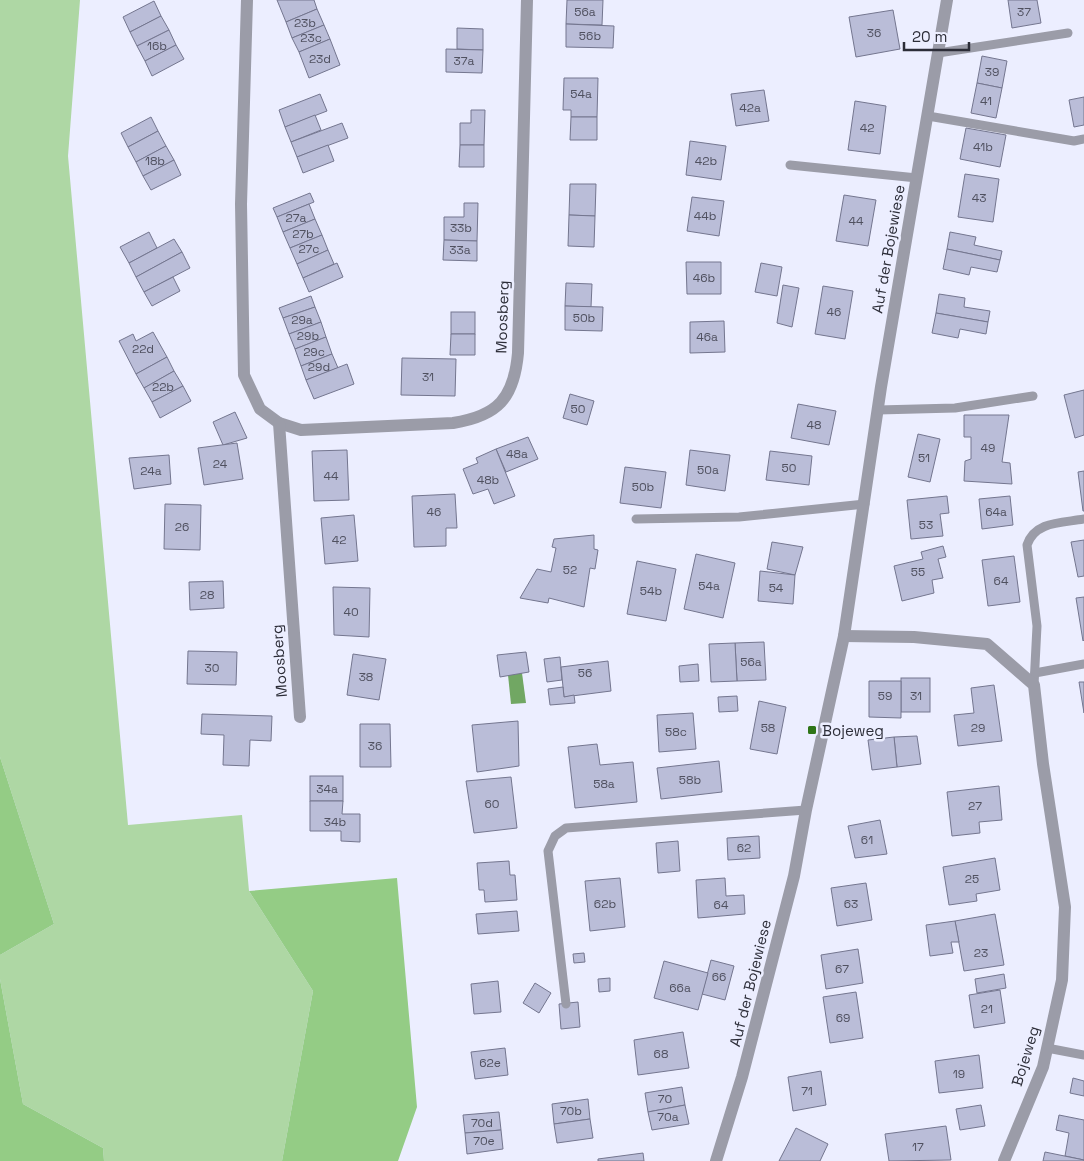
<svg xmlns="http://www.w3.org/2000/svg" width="1084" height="1161" viewBox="0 0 1084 1161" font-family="'Space Grotesk',sans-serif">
  <rect width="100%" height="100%" fill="#eceeff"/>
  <path fill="#aed7a4" d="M0,0H80L68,156L128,825L242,815L249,891L313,991L282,1161H104L103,1148L23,1104L0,979V955L54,924L0,757Z"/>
  <g fill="#94cc85">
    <path d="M0,757L54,924L0,955Z"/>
    <path d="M397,878L417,1107L398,1161H282L313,991L249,891Z"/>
    <path d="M0,979L23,1104L103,1148L104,1161H0Z"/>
  </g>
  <path fill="#71a763" d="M522,673L526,703L511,704L508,675Z"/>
  <g fill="#babdd8" stroke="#74768f">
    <path d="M277,0H314L317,9L286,22Z"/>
    <path d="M567,0H603L602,25L566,24Z"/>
    <path d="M1008,0H1037L1041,23L1012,28Z"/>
    <path d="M154,1L161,16L130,32L123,17Z"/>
    <path d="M317,9L324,25L292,38L286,22Z"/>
    <path d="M893,10L900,49L856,57L849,17Z"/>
    <path d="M161,16L169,30L137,46L130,32Z"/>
    <path d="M566,24L614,26L613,48L566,47Z"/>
    <path d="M324,25L330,39L299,52L292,38Z"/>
    <path d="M457,28L483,29V50L457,49Z"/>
    <path d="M169,30L176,45L145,61L137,46Z"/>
    <path d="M330,39L340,65L309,78L299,52Z"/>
    <path d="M176,45L184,59L152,76L145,61Z"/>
    <path d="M446,49L483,50L482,73L446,72Z"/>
    <path d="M982,56L1007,61L1002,88L977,83Z"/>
    <path d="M564,78H598L597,117H571V110H563Z"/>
    <path d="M977,83L1002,88L996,118L971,113Z"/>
    <path d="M764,90L769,121L736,126L731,94Z"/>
    <path d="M320,94L327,111L285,127L279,110Z"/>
    <path d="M1084,97V125L1074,127L1069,100Z"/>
    <path d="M855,101L886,106L880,154L848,150Z"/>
    <path d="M471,110H485L484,145H460V123H471Z"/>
    <path d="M315,115L321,130L291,142L285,127Z"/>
    <path d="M151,117L158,131L128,147L121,133Z"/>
    <path d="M571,117H597V140H570Z"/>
    <path d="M342,123L348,138L297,157L291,142Z"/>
    <path d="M966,128L1006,135L1000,167L960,159Z"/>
    <path d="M158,131L166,146L136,162L128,147Z"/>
    <path d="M690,141L726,146L721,180L686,175Z"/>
    <path d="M328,145L334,161L303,173L297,157Z"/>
    <path d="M460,145H484V167H459Z"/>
    <path d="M166,146L174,160L143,176L136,162Z"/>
    <path d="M174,160L181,175L151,190L143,176Z"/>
    <path d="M965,174L999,179L993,222L958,217Z"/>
    <path d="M570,184H596L595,216L569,215Z"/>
    <path d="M310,193L314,202L277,217L273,208Z"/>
    <path d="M844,195L876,200L868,246L836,241Z"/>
    <path d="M692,197L724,201L719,236L687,231Z"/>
    <path d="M464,203H478L477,241L444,240V217H464Z"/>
    <path d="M309,204L315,219L283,232L277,217Z"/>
    <path d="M569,215L595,216L594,247L568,246Z"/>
    <path d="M315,219L322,235L290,248L283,232Z"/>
    <path d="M149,232L157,248L129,263L120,247Z"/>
    <path d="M950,232L976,237L974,245L1002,251L1000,260L947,249Z"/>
    <path d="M322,235L328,250L297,264L290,248Z"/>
    <path d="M174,239L182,252L136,277L129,263Z"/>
    <path d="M444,240L477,241V261L443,260Z"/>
    <path d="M947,249L1000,260L997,272L971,267L969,275L943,269Z"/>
    <path d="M328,250L334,264L303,278L297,264Z"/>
    <path d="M182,252L190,268L144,292L136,277Z"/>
    <path d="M686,262H721V294H687Z"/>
    <path d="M337,263L343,277L309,292L303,278Z"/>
    <path d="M761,263L782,267L777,296L755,292Z"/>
    <path d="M173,277L180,291L152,306L144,292Z"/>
    <path d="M566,283L592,284L591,307L565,306Z"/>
    <path d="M783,285L799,288L792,327L777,323Z"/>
    <path d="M823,286L853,291L845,339L815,334Z"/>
    <path d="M939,294L965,298L964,307L990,311L988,322L936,313Z"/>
    <path d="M311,296L315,307L283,318L279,308Z"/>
    <path d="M565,306L603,307L602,331L565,330Z"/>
    <path d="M315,307L321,322L289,334L283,318Z"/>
    <rect x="451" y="312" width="24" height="22"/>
    <path d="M936,313L988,322L986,334L960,329L958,338L932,333Z"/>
    <path d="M724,321L725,352L690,353V322Z"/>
    <path d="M321,322L326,337L295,349L289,334Z"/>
    <path d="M153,332L167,357L136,374L119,341L133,334L136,341Z"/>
    <path d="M451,334H475V355H450Z"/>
    <path d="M326,337L332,354L301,366L295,349Z"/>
    <path d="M332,354L338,368L306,380L301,366Z"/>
    <path d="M167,357L174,371L144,388L136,374Z"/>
    <path d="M402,358L456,359L455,396L401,395Z"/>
    <path d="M347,364L354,384L314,399L306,380Z"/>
    <path d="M174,371L183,386L152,402L144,388Z"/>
    <path d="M183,386L191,401L160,418L152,402Z"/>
    <path d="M1084,390V435L1075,438L1064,395Z"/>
    <path d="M570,394L594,401L587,425L563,418Z"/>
    <path d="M798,404L836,411L829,445L791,438Z"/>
    <path d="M235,412L247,438L223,445L213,422Z"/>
    <path d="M964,415H1009L1002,462L1010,463L1012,484L964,481L965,461L971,459V437H964Z"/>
    <path d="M918,434L940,439L930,482L908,477Z"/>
    <path d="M528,437L538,459L506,472L496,449Z"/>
    <path d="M237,443L243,479L204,485L198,448Z"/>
    <path d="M496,449L515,496L494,504L488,489L473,494L463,469L478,463L476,458Z"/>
    <path d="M347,450L349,500L314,501L312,451Z"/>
    <path d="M690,450L730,455L725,491L686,485Z"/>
    <path d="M770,451L812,456L809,485L766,480Z"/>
    <path d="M169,455L171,484L134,489L129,458Z"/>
    <path d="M625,467L666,472L661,508L620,503Z"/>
    <path d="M1084,471V511H1083L1078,472Z"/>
    <path d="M455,494L457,528H446V546L414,547L412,496Z"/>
    <path d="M947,496L949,513L940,514L943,536L911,539L907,500Z"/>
    <path d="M1010,496L1013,525L982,529L979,499Z"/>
    <path d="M165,504L201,505L200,550L164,549Z"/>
    <path d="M354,515L358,561L325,564L321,518Z"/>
    <path d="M594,535V549L598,550L595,569L590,568L584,607L549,598L548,603L520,598L537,569L551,572L556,548L552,547L554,539Z"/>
    <path d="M1084,540V576L1078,577L1071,542Z"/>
    <path d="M772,542L803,547L795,575L767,569Z"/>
    <path d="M943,546L946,557L938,559L943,578L932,580L934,593L902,601L894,566L923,559L921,552Z"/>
    <path d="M696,554L735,563L723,618L684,609Z"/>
    <path d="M1014,556L1020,602L988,606L982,560Z"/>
    <path d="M637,561L676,569L666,621L627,614Z"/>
    <path d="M760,571L795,575L793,604L758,601Z"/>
    <path d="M223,581L224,608L190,610L189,582Z"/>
    <path d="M333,587L370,588L369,637L334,635Z"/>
    <path d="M1084,597V640L1083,641L1076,598Z"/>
    <path d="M764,642L766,680L737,681L735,643Z"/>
    <path d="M735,643L737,681L711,682L709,644Z"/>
    <path d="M188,651L237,652L236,685L187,684Z"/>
    <path d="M526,652L529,672L500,677L497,655Z"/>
    <path d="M353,654L386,659L379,700L347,695Z"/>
    <path d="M560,657L562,680L547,682L544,659Z"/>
    <path d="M608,661L611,691L564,697L561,667Z"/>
    <path d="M698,664L699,681L680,682L679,666Z"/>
    <rect x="901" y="678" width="29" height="34"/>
    <path d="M869,681H901V718L869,717Z"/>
    <path d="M1079,682H1084V713Z"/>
    <path d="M994,685L1002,741L958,746L954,715L974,713L971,688Z"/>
    <path d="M563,687L564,697L574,695L575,703L550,705L548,689Z"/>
    <path d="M737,696L738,711L719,712L718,697Z"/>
    <path d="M759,701L786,707L777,754L750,749Z"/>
    <path d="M693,713L696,749L659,752L657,715Z"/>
    <path d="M202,714L272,716L271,741L250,740L249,766L223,765L224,735L201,734Z"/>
    <path d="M518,721L519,766L477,772L472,725Z"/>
    <path d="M360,724H390L391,767H360Z"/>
    <path d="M917,736L921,764L897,767L894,737Z"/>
    <path d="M894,737L897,767L872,770L868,740Z"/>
    <path d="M597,744L600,765L633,762L637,802L575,808L568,747Z"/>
    <path d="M719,761L722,792L661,799L657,768Z"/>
    <rect x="310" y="776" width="33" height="25"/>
    <path d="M511,777L517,828L474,833L466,781Z"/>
    <path d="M999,786L1002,820L979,822L980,833L952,836L947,792Z"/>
    <path d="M310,801H343L342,814H360V842L341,841V831H310Z"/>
    <path d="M880,820L887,854L855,858L848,826Z"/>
    <path d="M759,836L760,858L728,860L727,838Z"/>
    <path d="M678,841L680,871L658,873L656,843Z"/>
    <path d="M995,858L1000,890L976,894L977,901L949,905L943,867Z"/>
    <path d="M509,861L510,875H515L517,900L485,902L484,890H479L477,863Z"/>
    <path d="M620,878L625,927L590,931L585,881Z"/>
    <path d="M725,878L726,896L744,895L745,914L698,918L696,880Z"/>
    <path d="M866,883L872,920L837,926L831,888Z"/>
    <path d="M517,911L519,931L478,934L476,914Z"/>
    <path d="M995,914L1004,965L964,971L955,921Z"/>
    <path d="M955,921L959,942H951L953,953L930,956L926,925Z"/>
    <path d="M858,949L863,983L826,989L821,955Z"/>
    <path d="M584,953L585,962L574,963L573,954Z"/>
    <path d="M711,960L734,966L725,1000L702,994Z"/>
    <path d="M664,961L708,973L698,1010L654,998Z"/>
    <path d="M1004,974L1006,988L977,993L975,979Z"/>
    <path d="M610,978V991L599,992L598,979Z"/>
    <path d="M498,981L501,1012L474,1014L471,984Z"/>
    <path d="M535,983L551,993L539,1013L523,1003Z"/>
    <path d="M1000,990L1005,1023L974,1028L969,995Z"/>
    <path d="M856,992L863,1038L830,1043L823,997Z"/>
    <path d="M578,1002L580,1027L561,1029L559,1004Z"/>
    <path d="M683,1032L689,1068L638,1075L634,1040Z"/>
    <path d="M505,1048L508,1075L475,1079L471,1052Z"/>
    <path d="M979,1055L983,1088L939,1093L935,1061Z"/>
    <path d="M821,1071L826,1105L793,1111L788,1077Z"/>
    <path d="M1073,1078L1084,1081V1096L1070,1093Z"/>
    <path d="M682,1087L685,1105L648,1112L645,1093Z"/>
    <path d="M588,1099L590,1119L554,1124L552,1104Z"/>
    <path d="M685,1105L689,1124L652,1130L648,1112Z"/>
    <path d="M981,1105L985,1126L960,1130L956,1109Z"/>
    <path d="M499,1112L501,1130L465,1133L463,1115Z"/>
    <path d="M1059,1115L1084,1120V1160L1065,1156L1069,1133L1056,1130Z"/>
    <path d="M590,1119L593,1138L557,1143L554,1124Z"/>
    <path d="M946,1126L951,1160L889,1161L885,1134Z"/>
    <path d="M796,1128L828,1144L820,1161H779Z"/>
    <path d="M501,1130L503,1149L467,1154L465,1133Z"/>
    <path d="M1045,1152L1084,1160V1161H1043Z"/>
    <path d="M643,1153L644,1161H598V1159Z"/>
  </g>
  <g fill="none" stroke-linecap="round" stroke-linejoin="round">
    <g stroke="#9b9ca8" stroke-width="9">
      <path d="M938,53L1068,33"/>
      <path d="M928,116L1074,141L1084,139"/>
      <path d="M790,165L917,178"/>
      <path d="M878,410L955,408L1033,396"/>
      <path d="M636,519L739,517L865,504"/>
      <path d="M1035,673L1084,664"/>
      <path d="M1034,685L1037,626L1027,545C1035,521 1062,523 1084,519"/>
      <path d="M566,1004L548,851L555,836L566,828L806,810"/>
      <path d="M1047,1048L1084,1055"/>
    </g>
    <g stroke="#9b9ca8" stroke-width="12">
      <path d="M247,0L241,204L244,375L260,409L279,423L301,430L453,423C498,416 514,398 518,353L527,0"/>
      <path d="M279,423L300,717"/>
      <path d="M844,636L914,637L987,644L1034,685L1043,764L1065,907L1062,980L1043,1067L1004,1161"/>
      <path d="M716,1161L742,1077L794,876L806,810L844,636L881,387L947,0"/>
    </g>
  </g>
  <rect fill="#2f7517" stroke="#eceeff" stroke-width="2" x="807" y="725" width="10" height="10" rx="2.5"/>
  <g text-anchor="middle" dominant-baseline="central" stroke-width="5" stroke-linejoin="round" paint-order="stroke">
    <g font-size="12" fill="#505160">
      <text x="585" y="12">56a</text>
      <text x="1024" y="12">37</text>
      <text x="305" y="23">23b</text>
      <text x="874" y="33">36</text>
      <text x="590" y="36">56b</text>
      <text x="311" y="38">23c</text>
      <text x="157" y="46">16b</text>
      <text x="320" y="59">23d</text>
      <text x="464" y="61">37a</text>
      <text x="992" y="72">39</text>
      <text x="581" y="94">54a</text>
      <text x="986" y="101">41</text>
      <text x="750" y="108">42a</text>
      <text x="867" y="128">42</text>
      <text x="983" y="147">41b</text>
      <text x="155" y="161">18b</text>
      <text x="706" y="161">42b</text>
      <text x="979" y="198">43</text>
      <text x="705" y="216">44b</text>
      <text x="296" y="218">27a</text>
      <text x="856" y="221">44</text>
      <text x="461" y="228">33b</text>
      <text x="303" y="234">27b</text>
      <text x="309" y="249">27c</text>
      <text x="460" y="250">33a</text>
      <text x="704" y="278">46b</text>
      <text x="834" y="312">46</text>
      <text x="584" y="318">50b</text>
      <text x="302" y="320">29a</text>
      <text x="308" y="336">29b</text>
      <text x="707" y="337">46a</text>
      <text x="143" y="349">22d</text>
      <text x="314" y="352">29c</text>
      <text x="319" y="367">29d</text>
      <text x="428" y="377">31</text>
      <text x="163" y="387">22b</text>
      <text x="578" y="409">50</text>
      <text x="814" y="425">48</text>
      <text x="988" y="448">49</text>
      <text x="517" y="454">48a</text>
      <text x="924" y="458">51</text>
      <text x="220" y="464">24</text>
      <text x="789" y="468">50</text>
      <text x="708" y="470">50a</text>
      <text x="151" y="471">24a</text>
      <text x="331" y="476">44</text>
      <text x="488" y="480">48b</text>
      <text x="643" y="487">50b</text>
      <text x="434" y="512">46</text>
      <text x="996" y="512">64a</text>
      <text x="926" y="525">53</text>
      <text x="182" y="527">26</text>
      <text x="339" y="540">42</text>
      <text x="570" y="570">52</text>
      <text x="918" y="572">55</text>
      <text x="1001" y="581">64</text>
      <text x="709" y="586">54a</text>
      <text x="776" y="588">54</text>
      <text x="651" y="591">54b</text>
      <text x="207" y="595">28</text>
      <text x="351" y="612">40</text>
      <text x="751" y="662">56a</text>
      <text x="212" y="668">30</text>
      <text x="585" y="673">56</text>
      <text x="366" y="677">38</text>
      <text x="885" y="696">59</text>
      <text x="916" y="696">31</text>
      <text x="768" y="728">58</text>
      <text x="978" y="728">29</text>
      <text x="676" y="732">58c</text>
      <text x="375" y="746">36</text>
      <text x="690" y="780">58b</text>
      <text x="604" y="784">58a</text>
      <text x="327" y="789">34a</text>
      <text x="492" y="804">60</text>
      <text x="975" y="806">27</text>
      <text x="335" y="822">34b</text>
      <text x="867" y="840">61</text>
      <text x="744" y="848">62</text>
      <text x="972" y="879">25</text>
      <text x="605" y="904">62b</text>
      <text x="851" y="904">63</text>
      <text x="721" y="905">64</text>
      <text x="981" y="953">23</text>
      <text x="842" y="969">67</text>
      <text x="719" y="977">66</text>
      <text x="680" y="988">66a</text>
      <text x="987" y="1009">21</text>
      <text x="843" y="1018">69</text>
      <text x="661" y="1054">68</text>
      <text x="490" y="1063">62e</text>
      <text x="959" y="1074">19</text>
      <text x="807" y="1091">71</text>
      <text x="665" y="1099">70</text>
      <text x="571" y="1111">70b</text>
      <text x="668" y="1117">70a</text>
      <text x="482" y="1123">70d</text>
      <text x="484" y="1141">70e</text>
      <text x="918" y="1147">17</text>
    </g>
    <g font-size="15" fill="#2c2d38" stroke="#eceeff">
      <text transform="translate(888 249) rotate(-80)">Auf der Bojewiese</text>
      <text transform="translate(502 317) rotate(-88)">Moosberg</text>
      <text transform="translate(279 661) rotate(-94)">Moosberg</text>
      <text transform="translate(750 983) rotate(-76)">Auf der Bojewiese</text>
      <text transform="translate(1025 1056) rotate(-73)">Bojeweg</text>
    </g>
    <g font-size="15" fill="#2c2d38" stroke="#eceeff" text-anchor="start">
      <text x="822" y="730">Bojeweg</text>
    </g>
  </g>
  <path d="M904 42v8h65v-8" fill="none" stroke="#2c2d38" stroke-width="2.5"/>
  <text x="912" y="42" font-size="15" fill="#2c2d38" stroke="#eceeff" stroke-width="4" paint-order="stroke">20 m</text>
</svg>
